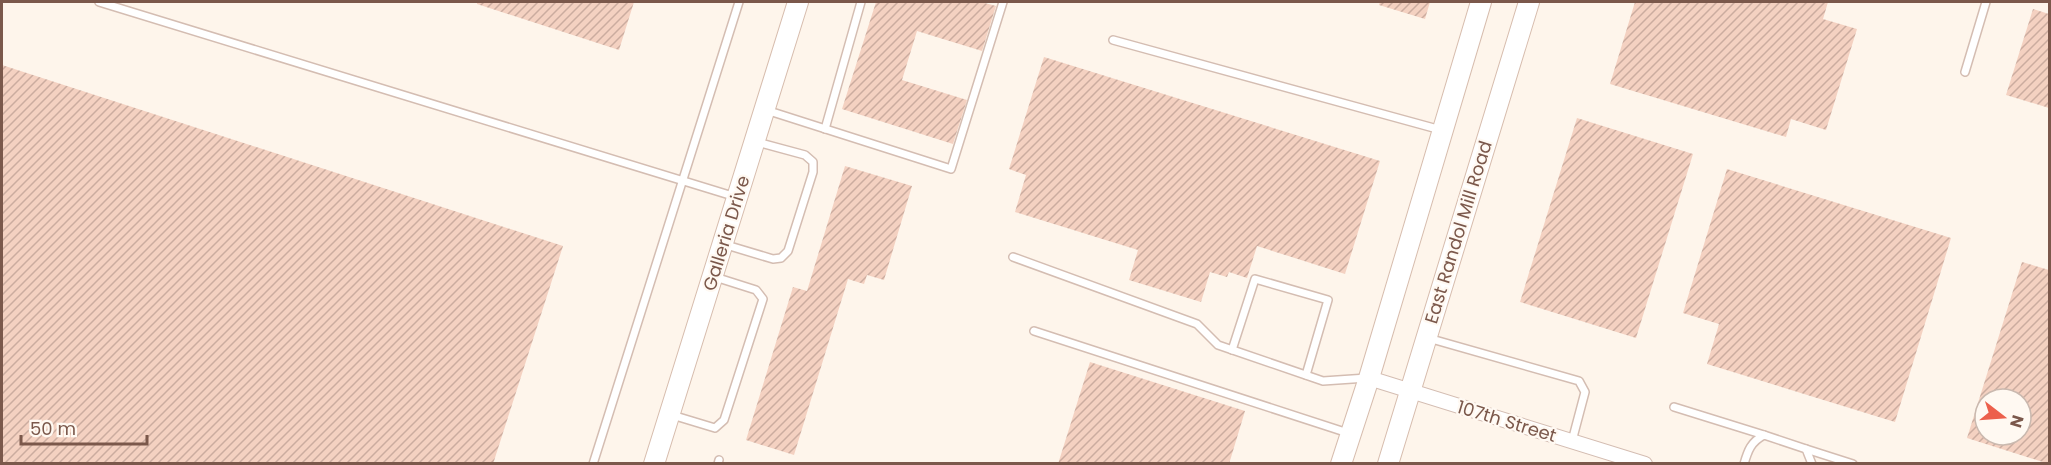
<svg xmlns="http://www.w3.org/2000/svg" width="2051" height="465" viewBox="0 0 2051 465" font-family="Poppins,sans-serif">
  <defs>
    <pattern id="building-hatch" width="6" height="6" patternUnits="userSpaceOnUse" patternTransform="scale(1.5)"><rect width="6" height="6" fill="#f4d1c1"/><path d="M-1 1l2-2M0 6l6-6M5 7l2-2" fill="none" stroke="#cbac9f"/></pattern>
  </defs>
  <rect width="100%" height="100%" fill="#fef5eb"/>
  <g fill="url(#building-hatch)" fill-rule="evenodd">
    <path d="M477,2H634L619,50L477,4Z"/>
    <path d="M876,2H981L996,6L982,51L917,31L902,80L967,100L953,144L842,109Z"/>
    <path d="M1380,2H1430L1425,19L1379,5Z"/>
    <path d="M1635,2H1828L1823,19L1857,29L1826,130L1791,119L1786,137L1610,84Z"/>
    <path d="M2033,9L2049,14V108L2006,95Z"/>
    <path d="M1044,57L1380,161L1345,274L1257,246L1247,278L1229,272L1227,277L1210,272L1201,302L1129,280L1138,250L1015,212L1026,175L1009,169Z"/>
    <path d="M2,65L563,246L493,464H2Z"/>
    <path d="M1577,118L1693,154L1636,338L1520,302Z"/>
    <path d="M845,166L912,186L884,280L867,275L864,284L848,279L794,455L746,440L793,287L807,291Z"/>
    <path d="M1727,169L1951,238L1895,422L1707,364L1719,324L1683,313Z"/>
    <path d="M2022,262L2049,270V464L1967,438ZM1985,399H2021V435H1985Z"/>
    <path d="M1090,362L1245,411L1229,464H1058Z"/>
  </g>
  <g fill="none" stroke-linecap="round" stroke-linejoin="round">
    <defs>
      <g id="lane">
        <path d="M99,2L736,197"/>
        <path d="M1113,40L1441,130"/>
        <path d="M1965,72L1986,2"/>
        <path d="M766,110L951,169L1003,2"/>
        <path d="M825,129L861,2"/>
        <path d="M723,244L773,259L781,258L788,251L813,172V162L805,155L757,142"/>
        <path d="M1013,257L1197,324L1218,345L1323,381L1367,378"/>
        <path d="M1034,331L1348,433"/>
        <path d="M1428,338L1579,381L1585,392L1572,441"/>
        <path d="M1232,350L1255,279L1328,300L1306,375"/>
        <path d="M1674,407L1764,435"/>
        <path d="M672,415L715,428L724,420L763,299L756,290L715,277"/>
        <path d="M1806,449L1853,464"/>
        <path d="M593,464L739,2"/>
        <path d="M718,464L719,460"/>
        <path d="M1744,464C1748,450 1751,442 1764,435L1806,449L1812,464"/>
      </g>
      <path id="street" d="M1369,378L1645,464"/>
      <g id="secondary">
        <path d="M654,464L798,2"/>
        <path d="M1341,464L1369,378L1481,2"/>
        <path d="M1388,464L1529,2"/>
      </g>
    </defs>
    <use href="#lane" stroke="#d4bdb2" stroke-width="10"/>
    <use href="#street" stroke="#d4bdb2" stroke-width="16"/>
    <use href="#secondary" stroke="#d7bdae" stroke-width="22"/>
    <use href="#lane" stroke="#fff" stroke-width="7"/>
    <use href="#street" stroke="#fff" stroke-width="14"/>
    <use href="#secondary" stroke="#fff" stroke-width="20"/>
  </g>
  <g text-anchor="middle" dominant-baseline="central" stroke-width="4.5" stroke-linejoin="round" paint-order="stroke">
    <g font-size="18" fill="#7b584b" stroke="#fff9f2">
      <text transform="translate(1458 232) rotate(-73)">East Randol Mill Road</text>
      <text transform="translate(726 233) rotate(-73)">Galleria Drive</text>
      <text transform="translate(1507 421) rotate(17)">107th Street</text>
    </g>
  </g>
  <rect width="2051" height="465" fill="none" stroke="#7b584b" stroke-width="6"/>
  <g transform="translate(2003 417) rotate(107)"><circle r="28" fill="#fff9f2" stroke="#cab9af" stroke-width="1.5"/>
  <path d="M0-4.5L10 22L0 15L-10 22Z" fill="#ec604c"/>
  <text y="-9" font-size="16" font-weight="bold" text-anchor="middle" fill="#7b584b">N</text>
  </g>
  <path d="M21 435v9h126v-9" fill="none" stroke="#7b584b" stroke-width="3"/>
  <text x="30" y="435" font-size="18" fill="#7b584b" stroke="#fff9f2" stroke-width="4.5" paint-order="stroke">50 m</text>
</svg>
